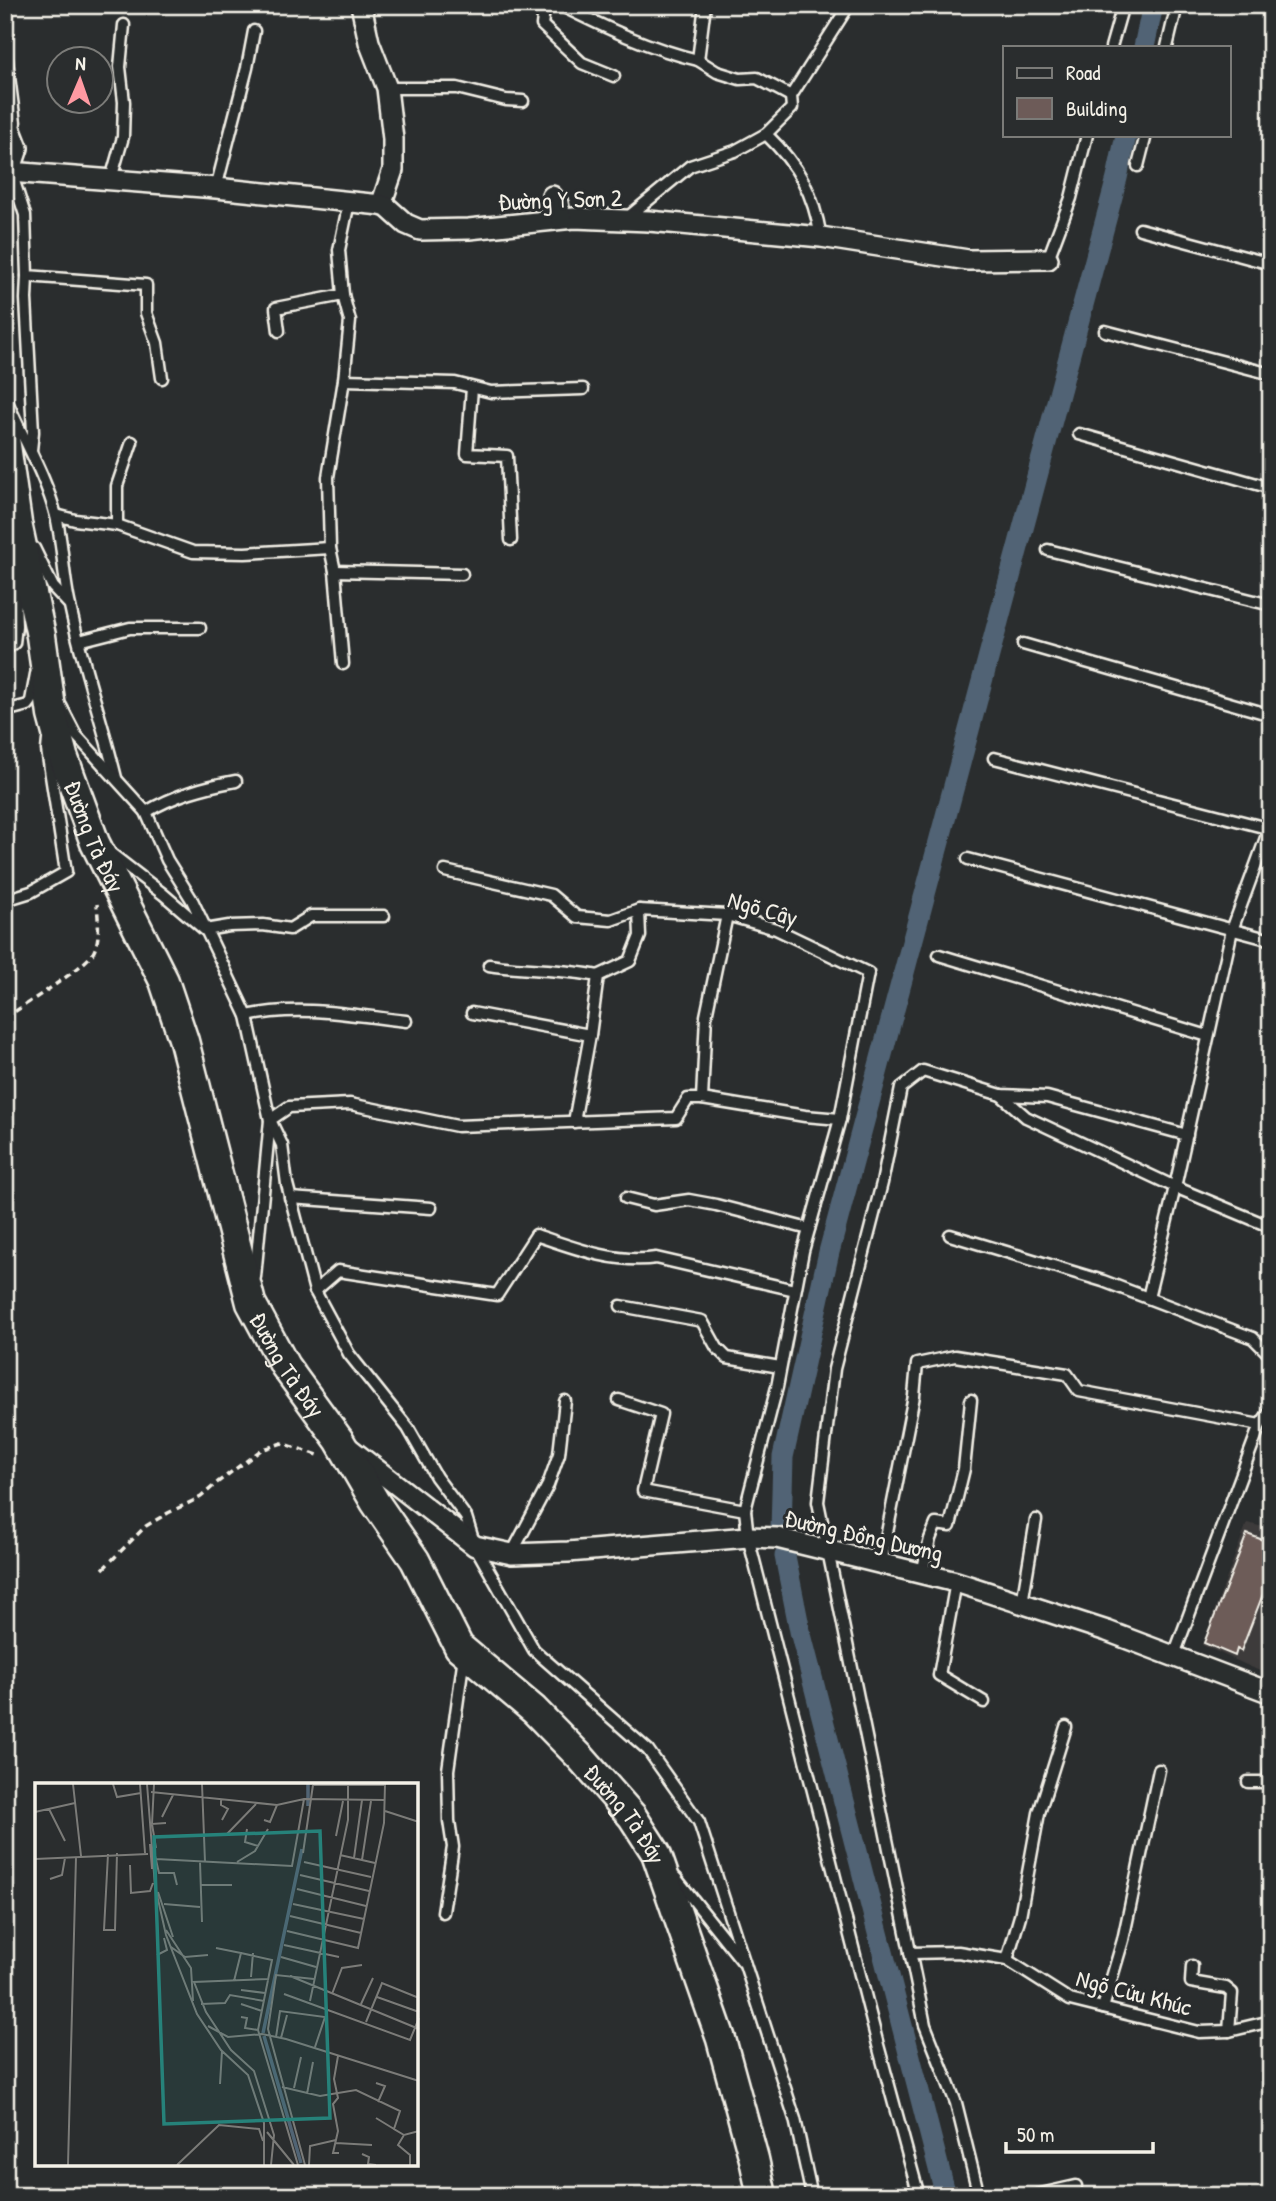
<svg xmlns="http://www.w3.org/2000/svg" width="1276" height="2201" viewBox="0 0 1276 2201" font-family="'Patrick Hand',sans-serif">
  <rect width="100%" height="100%" fill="#2a2d2e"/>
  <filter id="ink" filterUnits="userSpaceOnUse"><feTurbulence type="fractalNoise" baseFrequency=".0143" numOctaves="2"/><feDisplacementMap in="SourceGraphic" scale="14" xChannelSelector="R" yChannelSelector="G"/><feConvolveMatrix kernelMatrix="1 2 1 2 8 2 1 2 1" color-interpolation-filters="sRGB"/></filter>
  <g filter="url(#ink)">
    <path fill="#3e3b3b" d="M1247,1523L1271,1529V1676L1202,1645Z"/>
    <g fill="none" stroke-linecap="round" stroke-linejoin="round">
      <g stroke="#516474" stroke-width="21">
        <path d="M1144,47L1153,5"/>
        <path d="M781,1530L783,1457L829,1252L1117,178L1126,135"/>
        <path d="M785,1556L800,1631L946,2196"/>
      </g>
    </g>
    <path fill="#6d5b58" stroke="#f4f1e8" stroke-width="2" d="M1247,1534L1271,1543V1591L1265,1589L1241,1651L1237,1649L1235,1656L1204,1643Z"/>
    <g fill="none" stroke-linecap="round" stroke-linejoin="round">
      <defs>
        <g id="lane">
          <path d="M549,5L544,10L542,25L582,63L614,76"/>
          <path d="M560,5C604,27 650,49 698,60"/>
          <path d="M705,5L698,60L717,72L740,79L757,78L791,96"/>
          <path d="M5,46L15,123"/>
          <path d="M1111,47L1123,5"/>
          <path d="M1167,47L1177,5"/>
          <path d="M387,88H457L506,100L523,101"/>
          <path d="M766,134C799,166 813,192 821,237"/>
          <path d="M1138,166L1146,135"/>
          <path d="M11,172L25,215L27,276L146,285V313L157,343L162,378"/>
          <path d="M111,179L123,137L124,102L120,67L124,25"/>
          <path d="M216,188L247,68L254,31"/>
          <path d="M628,217L690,166L735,151L766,134L792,108L791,96L849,5"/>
          <path d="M1140,229L1271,264"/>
          <path d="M1048,259L1071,198L1087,135"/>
          <path d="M27,276L26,299L33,432L31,450"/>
          <path d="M279,331L276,308L343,295"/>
          <path d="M1105,331L1271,374"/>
          <path d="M344,380L455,383L491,392L583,389"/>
          <path d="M472,388L467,454L507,456L511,540"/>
          <path d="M5,397C22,437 45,474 56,516C63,545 63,577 70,606C82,664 102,720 116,778"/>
          <path d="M1079,434L1271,488"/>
          <path d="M56,515L75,520L117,525L193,552L245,553L330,548"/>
          <path d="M117,525V486L132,442"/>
          <path d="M34,548L53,587L68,603"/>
          <path d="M1048,550L1271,605"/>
          <path d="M335,571L462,574"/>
          <path d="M79,641L130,628H200"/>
          <path d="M1023,644L1271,715"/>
          <path d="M5,650L14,643L16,626L14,565"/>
          <path d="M343,664L335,571L330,548L328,477L344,380L350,321L343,295L339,250L349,202"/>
          <path d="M61,706L76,735L146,812L167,860L192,900L247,1016L270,1120L255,1277"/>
          <path d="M5,711L28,705L31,701L36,674"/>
          <path d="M994,758L1271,829"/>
          <path d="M146,812C175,795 203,787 236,781"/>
          <path d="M110,853L163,894L205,930L229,926L263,925L290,929L311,916H384"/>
          <path d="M968,859L1271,940"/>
          <path d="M445,871L551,895L577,917L611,920L639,910L640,936L630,961L598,976L590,1035L574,1122"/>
          <path d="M5,900L31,892L66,872L47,750L48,740"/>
          <path d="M639,910L727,915L776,929L868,973L840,1119L803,1251L777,1387L745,1510L748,1537L878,2045L919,2196"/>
          <path d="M939,955L1208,1036"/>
          <path d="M489,965C525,971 561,968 598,976"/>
          <path d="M472,1013L590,1035"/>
          <path d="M247,1016C300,1004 352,1015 406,1021"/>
          <path d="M1001,1095L1026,1117L1175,1187L1271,1227"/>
          <path d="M702,1099L706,1016L727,915"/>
          <path d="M290,1198L431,1208"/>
          <path d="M626,1198L654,1205L689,1200L716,1205L809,1229"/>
          <path d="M950,1235L1103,1281L1253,1338L1271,1356"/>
          <path d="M315,1291L338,1271L497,1295L536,1235C574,1248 616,1264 656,1258L795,1290"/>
          <path d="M1148,1298L1175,1187L1232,930L1271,824"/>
          <path d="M621,1306L702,1321L717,1348L727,1358L780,1367"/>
          <path d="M619,1400L661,1414L643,1491L745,1510"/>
          <path d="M1260,1425L1271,1410"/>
          <path d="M512,1553L548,1485L559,1454L565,1401"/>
          <path d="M881,1563L914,1396L917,1364L955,1356L1067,1374L1079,1391L1260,1425L1174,1655"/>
          <path d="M922,1573L930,1539L936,1524L950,1526L964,1469L971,1400"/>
          <path d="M956,1582L939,1675L984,1702"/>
          <path d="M1022,1603L1036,1520"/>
          <path d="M1248,1782H1268L1271,1765"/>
          <path d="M676,1878L743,1962"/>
          <path d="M443,1912L453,1847L449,1821L448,1770L464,1656"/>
          <path d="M910,1953L958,1952L1007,1960L1070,2000L1199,2032L1229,2031L1271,2021"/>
          <path d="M1007,1960L1020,1916L1039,1813L1066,1727"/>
          <path d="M1192,1966L1191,1982L1226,1988L1232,1993L1229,2031"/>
          <path d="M1103,2008L1123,1940L1159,1770"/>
          <path d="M812,2196L795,2119L699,1822L648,1750L534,1650L475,1546L466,1517L436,1477L408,1428L349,1354L315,1291L287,1184L282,1145L270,1120L289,1107L350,1104L457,1126L676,1118L688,1099H702L805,1116L840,1119"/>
          <path d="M979,2196L956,2103L925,2025L818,1502L834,1369L882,1183L901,1088L923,1071L1001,1095L1047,1097L1187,1135"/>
          <path d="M1032,2196L1076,2186"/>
        </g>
        <g id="street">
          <path d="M361,5L369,42L387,88L393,139V170L381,205"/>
          <path d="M5,115L18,148L10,172L216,188L381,205L387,207L406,224L420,230L469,229L574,218L649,221L821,237L968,260L1048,259"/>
          <path d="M552,196L558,203L561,218"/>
          <path d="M348,1447L475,1546L512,1554L568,1552L748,1537L777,1538L956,1582L1107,1631L1271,1693"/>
        </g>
        <g id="secondary">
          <path id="s1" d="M5,438L17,523L41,636L52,715L63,756L95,843L164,981L184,1041L251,1303L285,1366L339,1440L375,1502L415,1560L459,1647L534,1710L581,1758L632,1816L656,1853L721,2039L754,2159L762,2196"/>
        </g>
      </defs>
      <use href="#lane" stroke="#f4f1e8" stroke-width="15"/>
      <use href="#street" stroke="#f4f1e8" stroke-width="24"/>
      <use href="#secondary" stroke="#f4f1e8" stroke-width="33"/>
      <g stroke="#f4f1e8" stroke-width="3.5" stroke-dasharray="7 5" stroke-linecap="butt">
        <path d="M5,1018C24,1005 83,969 93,953C101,939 98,919 97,904"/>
        <path d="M103,1569L146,1526L168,1513L201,1497L218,1482L261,1450L282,1443L321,1456"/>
      </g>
      <use href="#lane" stroke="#2a2d2e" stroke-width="10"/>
      <use href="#street" stroke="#2a2d2e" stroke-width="19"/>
      <use href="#secondary" stroke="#2a2d2e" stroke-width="28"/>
    </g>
  </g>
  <g text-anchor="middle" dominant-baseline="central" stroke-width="6" stroke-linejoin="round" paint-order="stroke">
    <g font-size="24" fill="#f4f1e8" stroke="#2a2d2e">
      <text transform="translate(560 199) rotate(-2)">Đường Y Sơn 2</text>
      <text stroke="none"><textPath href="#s1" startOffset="410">Đường Tà Đáy</textPath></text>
      <text transform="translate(763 908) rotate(16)">Ngõ Cây</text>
      <text stroke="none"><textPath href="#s1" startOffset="976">Đường Tà Đáy</textPath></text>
      <text transform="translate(864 1535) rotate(13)">Đường Đồng Dương</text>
      <text stroke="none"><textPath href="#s1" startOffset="1544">Đường Tà Đáy</textPath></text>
      <text transform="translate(1134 1992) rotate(15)">Ngõ Cửu Khúc</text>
    </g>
  </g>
  <g transform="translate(35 1783)">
    <rect width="383" height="383" fill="#2a2d2e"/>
    <path fill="none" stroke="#516474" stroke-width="3.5" d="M273,1V23M228,250L267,66M229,253L266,380"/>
    <path fill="none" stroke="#7b7b78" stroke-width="2" d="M38,1L46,73M78,1L82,14L106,10M105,1L110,70M112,1L120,103L131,152L162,231L186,267L213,292L229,340V382M119,1L117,41L131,40M167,1L170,79M278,2H350M116,9L242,22L269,16L350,17M186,17V22L193,26L187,37M14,26L30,58M350,28L384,39M0,29L40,20M127,34L138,12M229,37L235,39L242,22M117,41L121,65M212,46L210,59L223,63M191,52L221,21M301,53L308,18M115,61L117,86M118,64L124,90H139L142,102M268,70L278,2M73,71L69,147H80L82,70M305,72L340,80M319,75L327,17M0,76L113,71M121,76L257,83L269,16M327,77L336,18M165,79L167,139M202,79L220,68L233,46M269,79L336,94M95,82L96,110L115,108L118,100M265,92L334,108M15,96L27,92L30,75M166,102H197M262,106L331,123M123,109L138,154M129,121L165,124M258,121L329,136M255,133L326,150M131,147L156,185L158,218M252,148L323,165L349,40L350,1M249,162L304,174M136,164L150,174L173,172M181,165L206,170L199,198M206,170L237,177L223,247L263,382M122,172L132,167L129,155M246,174L281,184M255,193L384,246M216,194L218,170M234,196L159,199L171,229L196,267L219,288L239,352L236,382M206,207L230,210M249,211L375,257L384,235M297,211L307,185L327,182M342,214L384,229M275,218L313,37V1M166,221L190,220L195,212L229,218M206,221L227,228M326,221L338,195M206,234L212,235L210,245L223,247M331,239L347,200L384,215M173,243L193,254L227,251L251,256L384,298M241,254L245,228L290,234L280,264M246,255L252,232M303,273L299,296L303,315L298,321L303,348L298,370H304M341,300L350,303L343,319M185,301L187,268M247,304L285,313L321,307L365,328L359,346L369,352L384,348M259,305L266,274M272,311L278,279M341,335L359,346M232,349L259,382M369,352L363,362L375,372V382M301,360L337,362M327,371L334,374L333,381L341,382M33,382L41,74M142,382L184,342L224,346L228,358M270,382L233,246L241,192L279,196M274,382L275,363L301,357"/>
    <path fill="#26827a" fill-opacity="0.15" stroke="#26827a" stroke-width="3.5" d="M285,48L295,335L129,341L119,54Z"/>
    <rect width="383" height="383" fill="none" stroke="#f4f1e8" stroke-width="3.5"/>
  </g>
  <rect width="1276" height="2201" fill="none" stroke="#2a2d2e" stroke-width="28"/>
  <rect x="14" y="14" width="1248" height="2173" fill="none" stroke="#f4f1e8" stroke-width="2.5" filter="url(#ink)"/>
  <rect x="1003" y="46" width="228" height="91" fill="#2a2d2e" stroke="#7b7b78" stroke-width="2"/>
  <rect x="1017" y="68" width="35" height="10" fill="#2a2d2e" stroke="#7b7b78" stroke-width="2"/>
  <text x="1066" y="80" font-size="21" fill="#f4f1e8">Road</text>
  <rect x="1017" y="98" width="35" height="21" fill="#6d5b58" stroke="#7b7b78" stroke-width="2"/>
  <text x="1066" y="116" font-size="21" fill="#f4f1e8">Building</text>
  <g transform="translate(80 80) rotate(2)"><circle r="33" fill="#2a2d2e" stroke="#7b7b78" stroke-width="2"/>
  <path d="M0-5L12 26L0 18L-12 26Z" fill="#ff9aa2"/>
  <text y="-10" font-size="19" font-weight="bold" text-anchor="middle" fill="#f4f1e8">N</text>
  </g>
  <path d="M1006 2142v10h147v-10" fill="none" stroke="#f4f1e8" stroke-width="3.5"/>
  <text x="1017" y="2142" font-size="21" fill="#f4f1e8" stroke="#2a2d2e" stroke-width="5" paint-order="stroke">50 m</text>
</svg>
